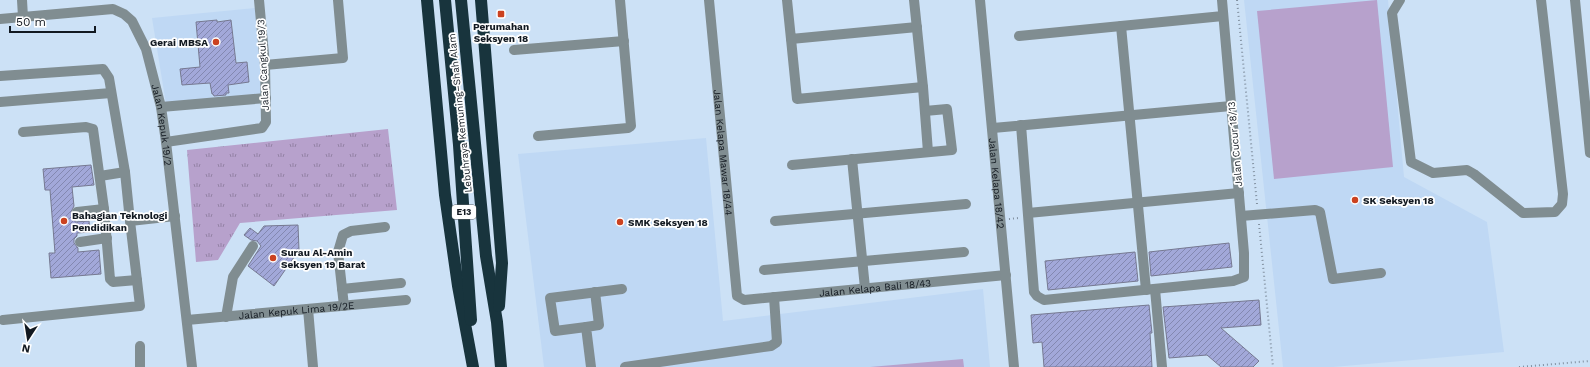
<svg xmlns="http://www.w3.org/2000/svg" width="1590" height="367" viewBox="0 0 1590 367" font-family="'Work Sans',sans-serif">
  <defs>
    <pattern id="park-tufts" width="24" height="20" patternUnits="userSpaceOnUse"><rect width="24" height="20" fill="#b7a1cc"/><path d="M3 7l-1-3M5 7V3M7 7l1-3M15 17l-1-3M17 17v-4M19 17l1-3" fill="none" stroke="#9382a5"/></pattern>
    <pattern id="building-hatch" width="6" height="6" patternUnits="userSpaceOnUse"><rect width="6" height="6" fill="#a2a8d9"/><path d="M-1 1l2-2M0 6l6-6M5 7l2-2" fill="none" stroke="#8388b0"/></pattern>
  </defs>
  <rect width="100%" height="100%" fill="#cce1f6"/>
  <g fill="#bfd8f4">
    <path d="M1244,0H1388L1404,177L1487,222L1504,352L1333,367H1283Z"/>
    <path d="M255,8L262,95L166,104L152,18Z"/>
    <path d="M706,138L723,321L983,289L990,367H544L518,154Z"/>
  </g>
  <g fill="#b7a1cc">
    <path d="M1377,0L1393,167L1274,179L1257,11Z"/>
    <path d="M963,359L964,367H870Z"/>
  </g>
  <path fill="url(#park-tufts)" d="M388,129L397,210L240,223L218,260L196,262L187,150Z"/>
  <g fill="url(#building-hatch)" stroke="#767991">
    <path d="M217,20V22L231,20L236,63L247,62L249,82L228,85L229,93H226V95L214,96L213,94H212L210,83L182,85L180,69L200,67L196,22Z"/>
    <path d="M91,165L94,185L72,187L74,206L71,212L72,216L75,218V222L89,221L90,232L77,233V236L74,239V243L78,248V252L99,250L101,274L51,278L49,253H55L50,190H45L43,169Z"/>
    <path d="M298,225L299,250L274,286L248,266L261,246L257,241L251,240L244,235L250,228L258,234L264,226Z"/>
    <path d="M1229,243L1232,267L1151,276L1149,252Z"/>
    <path d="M1135,252L1138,281L1048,290L1045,261Z"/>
    <path d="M1259,300L1261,325L1221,328L1259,361L1253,367H1221L1207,355L1169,358L1163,307Z"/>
    <path d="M1149,305L1152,333H1150L1152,367H1044L1042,342L1033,343L1031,315Z"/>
  </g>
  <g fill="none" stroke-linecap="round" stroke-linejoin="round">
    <g stroke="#8291a1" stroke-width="2" stroke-dasharray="1 3" stroke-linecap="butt">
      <path d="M1237,0L1257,204"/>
      <path d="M1009,219L1019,218"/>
      <path d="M1259,224L1273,367"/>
      <path d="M1519,367L1590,361"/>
    </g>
    <g stroke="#808d91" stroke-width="10">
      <path d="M22,0L23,17"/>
      <path id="s1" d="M709,0L737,296L744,300L1006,275"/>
      <path d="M787,0L791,39L917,27"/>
      <path id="s2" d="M980,0L1014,367"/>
      <path d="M1400,0L1392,13L1411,162L1433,173L1467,170L1474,174L1523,213L1555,212L1562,204L1563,194L1541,0"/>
      <path d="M1575,0L1590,153"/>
      <path id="s3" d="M0,19L113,9L124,14L132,21L146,49L161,107L166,142L192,367"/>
      <path d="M1121,26L1146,290"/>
      <path d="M1019,36L1223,16"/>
      <path d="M791,39L797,99L923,87L914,0"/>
      <path d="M514,50L624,41"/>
      <path d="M265,65L343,58L338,0"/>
      <path d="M0,76L103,69L109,78L125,172L130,221"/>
      <path d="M923,87L928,152"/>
      <path d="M0,102L111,93"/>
      <path d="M161,107L266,98"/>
      <path d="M1021,125L1034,292L1037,296L1044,300L1233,281L1244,277V253L1222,0"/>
      <path d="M993,128L1231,106"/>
      <path d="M23,132L86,127L93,129L104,209L110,279L113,282L137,280"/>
      <path d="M538,136L628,128L631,126L620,0"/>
      <path d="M166,142L262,128L266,122L265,65L259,0"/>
      <path d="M852,159L865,288"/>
      <path d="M792,165L952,150L947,109L925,111"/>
      <path d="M100,176L125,172"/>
      <path d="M77,212L104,209"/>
      <path d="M1028,213L1239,193"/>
      <path d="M1241,216L1315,210L1320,212L1333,279L1381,273"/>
      <path d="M775,221L966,204"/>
      <path d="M80,242L107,238"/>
      <path d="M764,270L964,252"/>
      <path d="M342,289L401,283"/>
      <path d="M1155,289L1162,367"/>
      <path d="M344,306L338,252L343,235L351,231L385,227"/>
      <path d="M308,309L313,367"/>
      <path d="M226,317L233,277L253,246"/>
      <path d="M3,320L140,306L130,221L175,216"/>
      <path id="s4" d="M187,320L406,300"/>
      <path d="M586,327L555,331L550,298L622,289"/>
      <path d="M140,346V367"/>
      <path d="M591,367L586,327L599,325L595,292"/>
      <path d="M625,367L771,346L777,342L774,297"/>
    </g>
    <g stroke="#18343d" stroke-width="12">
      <path d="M427,0L445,195L458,286L473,367"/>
      <path d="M445,0L459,145L471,320"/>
      <path d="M461,0L486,256L497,322L501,367"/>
      <path d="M481,0L502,263L499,306"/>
    </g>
  </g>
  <g fill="#cb4220" stroke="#fff" stroke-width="1.5">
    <rect x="497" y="10" width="8" height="8" rx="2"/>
    <circle cx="216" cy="42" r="4"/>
    <circle cx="1355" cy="200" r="4"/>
    <circle cx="64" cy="221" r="4"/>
    <circle cx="620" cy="222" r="4"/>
    <circle cx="273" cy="258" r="4"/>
  </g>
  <g text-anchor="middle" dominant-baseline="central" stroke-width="3.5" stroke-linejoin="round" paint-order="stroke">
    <rect fill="#fff" stroke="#595e64" stroke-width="1" x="452" y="205" width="24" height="14" rx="3"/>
    <g font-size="9" font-weight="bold" fill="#121921">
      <text x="464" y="212">E13</text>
    </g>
    <g font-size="10" font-weight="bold" fill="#121921" stroke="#fff" text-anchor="start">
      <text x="501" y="26" text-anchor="middle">Perumahan<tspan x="501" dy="12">Seksyen 18</tspan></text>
      <text x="208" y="42" text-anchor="end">Gerai MBSA</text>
      <text x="1363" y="200">SK Seksyen 18</text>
      <text x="72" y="215">Bahagian Teknologi<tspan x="72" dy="12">Pendidikan</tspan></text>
      <text x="628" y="222">SMK Seksyen 18</text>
      <text x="281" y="252">Surau Al-Amin<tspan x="281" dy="12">Seksyen 19 Barat</tspan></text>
    </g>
    <g font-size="10" fill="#121921" stroke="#fff">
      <text transform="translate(263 65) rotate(-93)">Jalan Cangkul 19/3</text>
      <text transform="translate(460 113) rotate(-96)">Lebuhraya Kemuning–Shah Alam</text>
      <text stroke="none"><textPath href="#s3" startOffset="245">Jalan Kepuk 19/2</textPath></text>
      <text transform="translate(1235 144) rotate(-95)">Jalan Cucur 18/13</text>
      <text stroke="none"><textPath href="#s1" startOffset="153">Jalan Kelapa Mawar 18/44</textPath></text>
      <text stroke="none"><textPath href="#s2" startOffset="184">Jalan Kelapa 18/42</textPath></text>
      <text stroke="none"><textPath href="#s1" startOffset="437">Jalan Kelapa Bali 18/43</textPath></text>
      <text stroke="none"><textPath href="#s4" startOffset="110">Jalan Kepuk Lima 19/2E</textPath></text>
    </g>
  </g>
  <g transform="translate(28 339) rotate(192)" stroke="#ffffff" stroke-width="3" paint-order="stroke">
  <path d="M0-3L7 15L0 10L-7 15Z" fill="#121921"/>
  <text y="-6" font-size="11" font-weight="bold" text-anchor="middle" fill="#121921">N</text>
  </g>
  <path d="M10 26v6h85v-6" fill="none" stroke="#121921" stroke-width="2"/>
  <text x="16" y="26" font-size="12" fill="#121921" stroke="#ffffff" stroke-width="3" paint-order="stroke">50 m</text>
</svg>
